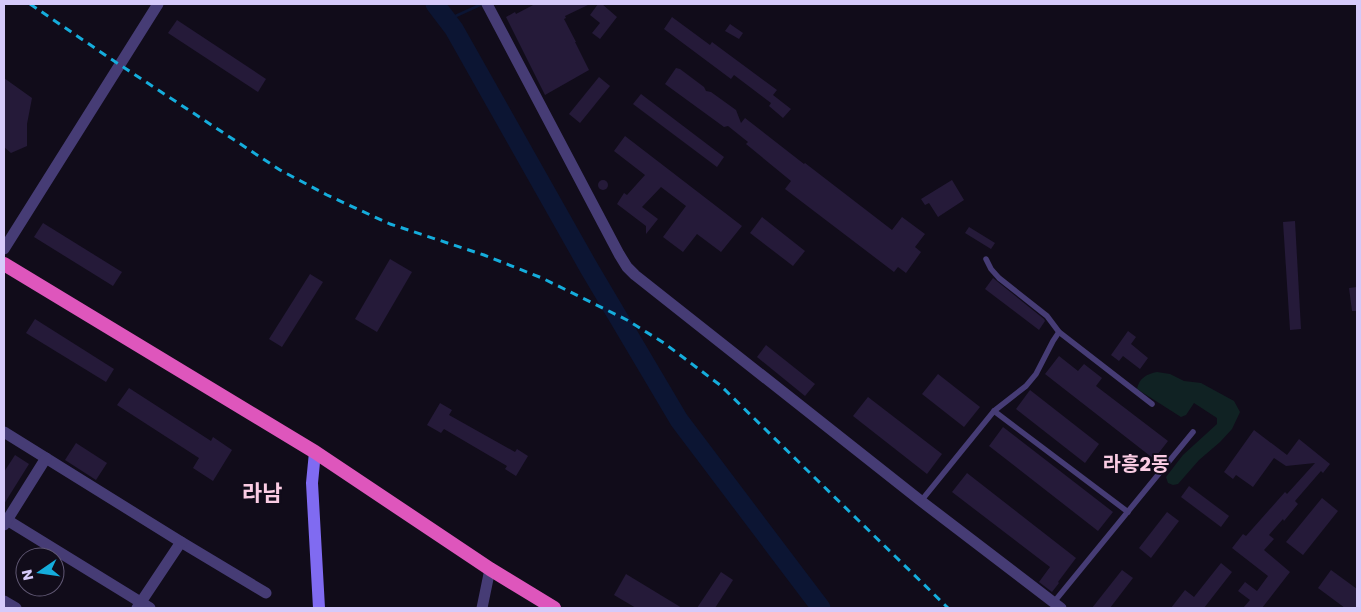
<svg xmlns="http://www.w3.org/2000/svg" width="1361" height="612" viewBox="0 0 1361 612" font-family="Poppins,'Noto Sans KR',sans-serif">
  <rect width="100%" height="100%" fill="#110c1a"/>
  <path fill="#102223" d="M1157,372L1170,374L1184,381L1201,383L1234,401L1240,412L1232,429L1220,442L1199,460L1178,484L1173,485L1168,483L1166,477L1183,455L1217,424V418L1194,403L1186,415L1181,417L1137,389C1139,378 1147,374 1157,372Z"/>
  <g fill="none" stroke-linecap="round" stroke-linejoin="round">
    <path stroke="#0c1533" stroke-width="3" d="M447,20L482,4"/>
    <path stroke="#0c1533" stroke-width="19" d="M435,4L454,29L589,268L679,420L821,608"/>
  </g>
  <g fill="#251a39">
    <path d="M535,4H590L565,16L566,18L564,19L576,42H575L589,70L545,95L506,17L515,12L516,14Z"/>
    <path d="M598,4H602L617,17L600,39L592,33L600,23L590,15Z"/>
    <path d="M672,17L710,45L712,42L777,90L773,95L791,109L783,118L769,106L771,103L734,75L731,79L664,29Z"/>
    <path d="M177,20L266,79L258,92L168,33Z"/>
    <path d="M730,24L743,33L739,39L725,31Z"/>
    <path d="M676,68L680,69L704,87L706,91L711,92L736,110L741,123L745,118L804,164L805,163L892,230L902,217L925,234L915,247L921,252L906,273L898,267L894,272L785,189L791,181L746,144L748,142L728,126L724,127L665,84Z"/>
    <path d="M599,77L610,86L580,123L569,114Z"/>
    <path d="M4,78L32,98L27,124V146L11,153L4,147Z"/>
    <path d="M641,94L724,157L717,167L633,104Z"/>
    <path d="M625,136L742,226L721,252L697,234L683,252L663,237L686,206L661,187L642,207L658,219L646,234V226L617,204L624,193L627,195L645,175L614,151Z"/>
    <circle cx="603" cy="185" r="5"/>
    <path d="M952,180L964,200L938,217L929,203L925,205L921,199Z"/>
    <path d="M762,217L805,251L793,266L750,233Z"/>
    <path d="M1295,221L1301,329L1290,330L1283,222Z"/>
    <path d="M43,223L122,272L113,286L34,237Z"/>
    <path d="M969,227L995,243L991,249L965,233Z"/>
    <path d="M390,259L412,272L377,332L355,319Z"/>
    <path d="M310,274L323,282L282,347L269,339Z"/>
    <path d="M993,278L1044,319L1045,321L1039,330L985,289Z"/>
    <path d="M1357,287V311H1352L1349,288Z"/>
    <path d="M35,319L114,369L106,382L26,333Z"/>
    <path d="M1128,331L1136,337L1131,344L1148,358L1140,369L1123,356L1119,361L1111,355Z"/>
    <path d="M766,345L815,384L805,396L757,357Z"/>
    <path d="M1059,356L1078,371L1084,364L1102,378L1096,386L1168,441L1154,459L1045,374Z"/>
    <path d="M938,374L980,407L964,427L922,394Z"/>
    <path d="M129,388L211,441L213,437L232,450L213,481L193,468L199,458L117,405Z"/>
    <path d="M1030,390L1099,444L1085,463L1016,409Z"/>
    <path d="M868,397L942,454L927,474L853,416Z"/>
    <path d="M440,403L452,410L449,415L515,452L517,449L528,456L516,476L505,469L507,466L444,429L441,433L427,425Z"/>
    <path d="M1003,427L1113,512L1098,531L989,446Z"/>
    <path d="M1254,430L1287,455L1299,439L1330,464L1323,473L1321,471L1295,501L1298,504L1284,521L1283,519L1269,535L1274,539L1264,550L1290,572L1262,608H1243L1250,600L1238,591L1245,582L1257,591L1268,576L1232,548L1243,534L1246,536L1285,492L1287,494L1315,463L1286,466L1274,458L1253,487L1236,475L1233,479L1224,472Z"/>
    <path d="M76,443L107,463L96,480L65,460Z"/>
    <path d="M15,455L29,464L4,504V472Z"/>
    <path d="M967,473L1076,558L1058,582L1059,583L1052,592L1039,582L1050,567L952,492Z"/>
    <path d="M1189,486L1229,516L1221,527L1181,497Z"/>
    <path d="M1322,498L1338,511L1303,555L1286,542Z"/>
    <path d="M1167,512L1179,521L1151,558L1139,548Z"/>
    <path d="M1221,563L1232,572L1204,608H1171L1185,590L1194,597Z"/>
    <path d="M1122,570L1133,578L1110,608H1092Z"/>
    <path d="M1331,570L1357,589V608H1345L1318,588Z"/>
    <path d="M721,572L733,580L715,608H697Z"/>
    <path d="M626,574L682,608H636L614,595Z"/>
  </g>
  <g fill="none" stroke-linecap="round" stroke-linejoin="round">
    <g stroke="#463c75" stroke-width="5.5">
      <path d="M986,259L991,269L999,278L1047,316L1059,332L1152,404"/>
      <path d="M994,411L1128,512"/>
      <path d="M921,501L994,411L1026,386L1036,374L1053,341L1059,332"/>
      <path d="M1054,602L1193,432"/>
    </g>
    <g stroke="#463c75" stroke-width="11">
      <path d="M487,4L619,254L627,267L635,275L921,501L1061,608"/>
      <path d="M4,249L158,4"/>
      <path d="M4,432L181,542L266,593"/>
      <path d="M7,520L150,608"/>
      <path d="M4,525L46,458"/>
      <path d="M4,601L16,608"/>
      <path d="M137,608L181,542"/>
      <path d="M482,608L490,569"/>
    </g>
    <path stroke="#806bf1" stroke-width="12" d="M315,452L312,483L319,608"/>
    <path stroke="#de56bc" stroke-width="14" d="M4,264L315,452L490,569L554,608"/>
    <path stroke="#15addc" stroke-width="3" stroke-dasharray="8 6" stroke-linecap="butt" d="M30,4L111,59L280,170L327,195L390,224L484,255L542,278L627,320L664,343L720,385L948,608"/>
  </g>
  <g text-anchor="middle" dominant-baseline="central" stroke-width="4" stroke-linejoin="round" paint-order="stroke">
    <g font-size="20" font-weight="bold" fill="#facce3" stroke="#110c1a">
      <text x="1136" y="464">라흥2동</text>
    </g>
    <g font-size="22" font-weight="bold" fill="#facce3" stroke="#110c1a">
      <text x="262" y="493">라남</text>
    </g>
  </g>
  <rect width="1361" height="612" fill="none" stroke="#d6cafa" stroke-width="10"/>
  <g transform="translate(40 572) rotate(257)"><circle r="24" fill="#110c1a" stroke="#605874"/>
  <path d="M0-4L9 19L0 12L-9 19Z" fill="#15addc"/>
  <text y="-8" font-size="14" font-weight="bold" text-anchor="middle" fill="#d6cafa">N</text>
  </g>
</svg>
